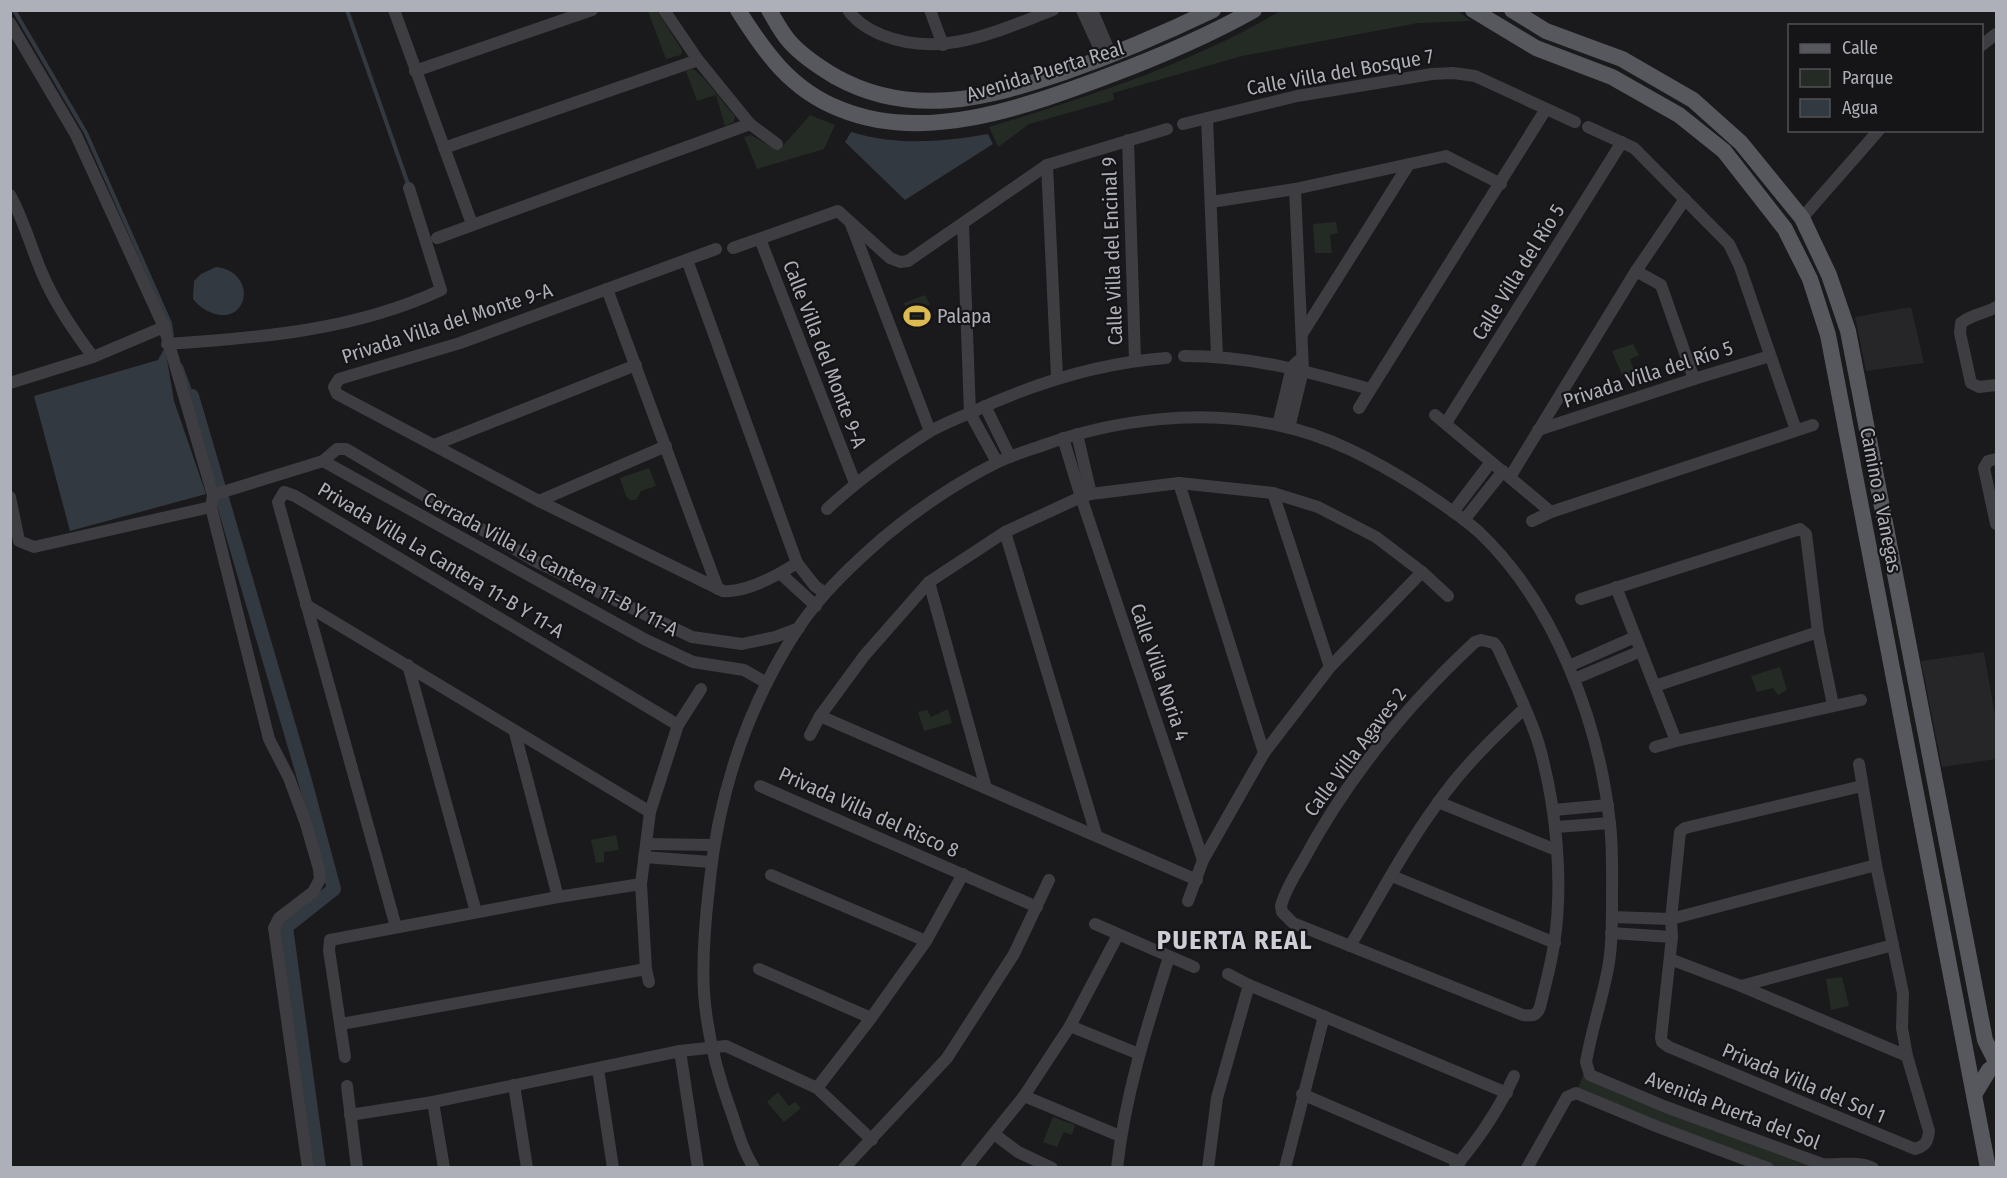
<svg xmlns="http://www.w3.org/2000/svg" width="2007" height="1178" viewBox="0 0 2007 1178" font-family="'Fira Sans Condensed',sans-serif">
  <rect width="100%" height="100%" fill="#1a191b"/>
  <g fill="#262628">
    <path d="M1911,307L1924,363L1866,371L1855,317Z"/>
    <path d="M1984,652L1996,722V759L1942,767L1921,661Z"/>
  </g>
  <g fill="#242b25">
    <path d="M648,11H657L682,50L681,55L666,59Z"/>
    <path d="M1280,11H1458L1471,21L1418,23L1242,56L1113,93L1114,100L1029,124L998,147L989,127C1090,96 1188,65 1280,11Z"/>
    <path d="M692,69C701,71 726,107 735,116L734,122L725,126L716,95L697,101L686,71Z"/>
    <path d="M810,115L835,125L824,149L757,169L744,137L751,135L773,148L780,149Z"/>
    <path d="M1336,222L1338,233L1330,235L1332,253H1315L1313,224Z"/>
    <path d="M925,295L930,305L922,307L930,325L914,330L904,303Z"/>
    <path d="M1633,344L1639,355L1630,359L1635,374L1623,377L1612,351Z"/>
    <path d="M649,468L656,486L641,491L636,500H630L626,496L620,478Z"/>
    <path d="M1780,667L1787,690L1778,695L1773,688L1757,692L1751,676Z"/>
    <path d="M948,709L952,723L924,731L918,712L927,710L931,717Z"/>
    <path d="M616,835L619,850L604,852V862L596,863L591,840Z"/>
    <path d="M1842,977L1849,1006L1831,1010L1826,979Z"/>
    <path d="M1586,1068L1666,1107L1845,1168L1763,1167L1576,1093Z"/>
    <path d="M778,1092L789,1106L795,1102L801,1108L784,1122L767,1102Z"/>
    <path d="M1053,1117L1075,1125L1072,1135L1064,1132L1057,1147L1043,1142Z"/>
  </g>
  <g fill="#333940">
    <path d="M851,132C897,146 941,142 988,134L993,144L905,200L845,142Z"/>
    <path d="M216,267C258,272 249,326 212,313C204,310 199,306 193,299L194,281L201,274Z"/>
    <path d="M165,347L174,401L206,494L70,531L34,396L158,360Z"/>
  </g>
  <g fill="none" stroke-linecap="round" stroke-linejoin="round">
    <g stroke="#333940" stroke-width="4">
      <path d="M14,10L86,133L170,323L172,336"/>
      <path d="M347,10L409,187"/>
      <path d="M181,366L192,396"/>
    </g>
    <path stroke="#333940" stroke-width="14" d="M192,396L305,781L334,889L286,927L319,1168"/>
    <g stroke="#3d3d42" stroke-width="12">
      <path d="M394,10L472,224"/>
      <path d="M664,10L698,60L750,124L777,144"/>
      <path d="M848,10C856,22 870,30 882,35C942,59 997,31 1053,10"/>
      <path d="M930,10L943,45"/>
      <path d="M1082,10L1104,58"/>
      <path d="M1092,10L1111,55"/>
      <path d="M10,23L76,135L164,327L213,495L211,507L269,739L289,778L306,824L319,869L320,879L313,892L279,918L274,928L308,1168"/>
      <path d="M1982,45L1996,34"/>
      <path d="M415,71L592,10"/>
      <path d="M1207,118L1217,356"/>
      <path d="M1183,124L1297,96L1432,74L1453,73L1475,76L1575,122"/>
      <path d="M1588,127L1634,148L1729,244L1740,267L1796,430"/>
      <path d="M1128,140L1135,360"/>
      <path d="M444,148L698,60"/>
      <path d="M1047,165L1057,377"/>
      <path d="M10,195C24,220 31,248 42,273C55,304 74,331 93,357"/>
      <path d="M1211,202L1295,189L1446,156L1501,184"/>
      <path d="M1802,218L1879,130"/>
      <path d="M851,224L930,431"/>
      <path d="M963,224L970,413L997,462"/>
      <path d="M437,238L750,124"/>
      <path d="M760,239L855,483"/>
      <path d="M733,248L838,211L890,258L900,262L908,261L1047,165L1167,129"/>
      <path d="M716,249L460,343L339,379L334,387L337,394L539,501L723,591C746,593 778,575 797,563"/>
      <path d="M687,260L797,563L815,586L825,593"/>
      <path d="M1636,271L1661,285L1694,379"/>
      <path d="M607,289L718,589"/>
      <path d="M1996,307C1985,314 1972,314 1961,323L1960,333L1971,383L1979,387L1996,385"/>
      <path d="M1302,334L1409,164"/>
      <path d="M167,344C260,338 356,330 441,290L409,188"/>
      <path d="M1184,356C1252,356 1305,371 1370,389"/>
      <path d="M10,383L93,357L164,327"/>
      <path d="M985,406L1010,457"/>
      <path d="M1359,408L1546,109"/>
      <path d="M1435,415L1551,512"/>
      <path d="M1446,423L1622,142"/>
      <path d="M1278,425L1292,367L1298,361"/>
      <path d="M1289,428L1303,370L1295,189"/>
      <path d="M1538,430L1694,379L1770,356"/>
      <path d="M1077,434L1091,494"/>
      <path d="M1063,438L1081,497L1203,860"/>
      <path d="M434,445L636,365"/>
      <path d="M1996,459L1988,461L1984,468L1996,524"/>
      <path d="M323,461L646,640L693,662L744,670L767,683"/>
      <path d="M1510,477L1636,271L1685,199"/>
      <path d="M1179,483L1264,753"/>
      <path d="M1273,493L1330,667"/>
      <path d="M213,495L323,461L337,449H346L535,561L692,637L742,644L775,637L799,628"/>
      <path d="M10,497L19,541L34,547L211,507"/>
      <path d="M539,501L666,446"/>
      <path d="M827,509C858,480 893,455 929,432C941,425 956,419 970,413C1032,384 1097,363 1166,358"/>
      <path d="M1453,512L1491,462"/>
      <path d="M1464,520L1503,471"/>
      <path d="M1532,521L1551,512L1813,425"/>
      <path d="M1005,532L1096,834"/>
      <path d="M781,574L816,606"/>
      <path d="M929,582L986,788"/>
      <path d="M1616,587L1676,741"/>
      <path d="M1581,599L1800,529L1806,534L1818,632L1833,705"/>
      <path d="M306,605C421,673 535,744 650,812"/>
      <path d="M1481,640L1494,643L1498,648C1512,680 1529,712 1539,745C1556,805 1564,882 1554,944C1551,965 1545,986 1540,1007C1537,1016 1532,1016 1523,1015L1293,923L1282,912L1281,906C1285,890 1295,875 1303,861C1347,779 1407,705 1475,642Z"/>
      <path d="M408,665L476,912"/>
      <path d="M1569,666L1635,637"/>
      <path d="M1574,679L1641,651"/>
      <path d="M1655,686L1818,632"/>
      <path d="M820,716L1197,880"/>
      <path d="M515,733L558,897"/>
      <path d="M810,735L820,716L864,656L929,582L1005,532L1081,497L1091,494L1179,483L1273,493L1318,507L1376,537L1422,572L1448,596"/>
      <path d="M1655,747L1676,741L1861,700"/>
      <path d="M1859,764L1876,865L1903,993L1902,1028L1907,1056L1929,1131C1928,1142 1925,1146 1915,1149L1669,1047L1662,1042L1661,1038L1672,937L1671,919L1680,832L1685,828L1862,786"/>
      <path d="M760,786L1037,907"/>
      <path d="M1438,802L1556,850"/>
      <path d="M1554,810L1608,805"/>
      <path d="M1556,827L1610,823"/>
      <path d="M646,844L713,845"/>
      <path d="M644,857L711,862"/>
      <path d="M771,875L926,941"/>
      <path d="M1392,876L1555,943"/>
      <path d="M1188,901L1203,860L1264,753L1330,667L1422,572"/>
      <path d="M1612,917L1671,919L1876,865"/>
      <path d="M1095,924L1194,967"/>
      <path d="M396,927L278,502L284,492L295,496L678,725"/>
      <path d="M1611,933L1672,937"/>
      <path d="M1350,946C1378,899 1404,849 1437,804C1462,768 1493,738 1524,709"/>
      <path d="M1670,959L1741,986L1907,1056"/>
      <path d="M759,969L871,1018"/>
      <path d="M1228,974L1249,985L1507,1093"/>
      <path d="M649,982L646,969L641,884L650,812L678,725L701,689"/>
      <path d="M1741,986L1893,945"/>
      <path d="M341,1024L646,969"/>
      <path d="M1070,1026L1139,1054"/>
      <path d="M680,1051L698,1168"/>
      <path d="M345,1057L329,950L330,940L558,897L641,884"/>
      <path d="M598,1069L613,1168"/>
      <path d="M514,1085L527,1168"/>
      <path d="M347,1086L357,1168"/>
      <path d="M817,1088L871,1018L926,941L963,874"/>
      <path d="M1302,1094L1460,1162"/>
      <path d="M1024,1096L1120,1136"/>
      <path d="M433,1102L444,1168"/>
      <path d="M350,1115L433,1102L680,1051L726,1046L817,1088L872,1140"/>
      <path d="M994,1134L1018,1152L1052,1168"/>
      <path d="M1455,1167C1479,1139 1499,1109 1514,1076"/>
      <path d="M754,1168C743,1151 738,1132 732,1114C718,1076 707,1034 704,993C702,958 705,922 709,888C718,794 747,706 799,627C822,593 853,564 884,537C919,508 956,483 996,463C1010,456 1026,451 1041,446C1115,419 1199,409 1277,425C1328,435 1374,460 1417,487C1438,501 1460,515 1479,532C1555,604 1599,722 1610,824C1613,850 1612,876 1612,901C1612,927 1612,953 1606,978C1600,1006 1591,1033 1586,1062L1590,1075L1666,1107L1822,1164C1838,1165 1859,1161 1873,1168"/>
      <path d="M844,1168L947,1058L1014,954L1049,880"/>
      <path d="M966,1168L1024,1096L1070,1026L1118,935"/>
      <path d="M1117,1168C1125,1095 1147,1026 1169,957"/>
      <path d="M1208,1168L1217,1098L1249,985"/>
      <path d="M1285,1168L1324,1016"/>
      <path d="M1527,1168L1567,1097L1576,1093L1658,1127L1768,1168"/>
    </g>
    <g stroke="#57585e" stroke-width="16">
      <path d="M738,10C765,53 791,90 840,109C925,144 1024,107 1105,77C1156,58 1206,37 1254,10"/>
      <path d="M769,10C775,20 781,32 789,41C802,56 819,67 836,77C912,119 988,98 1065,72C1116,54 1165,33 1213,10"/>
      <path d="M1473,10L1536,48L1612,77L1679,115L1724,151L1785,229L1810,279L1828,335L1988,1168"/>
      <path d="M1512,10L1546,31L1622,59L1693,100L1741,143L1802,218L1829,275L1848,331L1985,1040L1996,1062"/>
      <path d="M1975,1093L1989,1070L1996,1065"/>
    </g>
  </g>
  <defs>
    <symbol id="stadium-bare" viewBox="-9 -9 18 18"><path d="M0-5a6.5 5 0 1 0 0 10a6.5 5 0 1 0 0-10ZM-3.5-1.8h7v3.6h-7Z" fill="#dcbc51" stroke="#151416" stroke-width="2.5" paint-order="stroke"/></symbol>
  </defs>
  <g fill-rule="evenodd">
    <use href="#stadium-bare" x="898" y="297" width="38" height="38"/>
  </g>
  <g text-anchor="middle" dominant-baseline="central" stroke-width="4.5" stroke-linejoin="round" paint-order="stroke">
    <g font-size="20" fill="#aeb0b9" stroke="#151416">
      <text transform="translate(1045 71) rotate(-17)">Avenida Puerta Real</text>
      <text transform="translate(1340 72) rotate(-10)">Calle Villa del Bosque 7</text>
      <text transform="translate(1112 251) rotate(-92)">Calle Villa del Encinal 9</text>
      <text transform="translate(1518 272) rotate(-58)">Calle Villa del Río 5</text>
      <text transform="translate(447 323) rotate(-18)">Privada Villa del Monte 9-A</text>
      <text transform="translate(825 354) rotate(69)">Calle Villa del Monte 9-A</text>
      <text transform="translate(1648 374) rotate(-18)">Privada Villa del Río 5</text>
      <text transform="translate(1881 500) rotate(79)">Camino a Vanegas</text>
      <text transform="translate(441 560) rotate(31)">Privada Villa La Cantera 11-B Y 11-A</text>
      <text transform="translate(551 564) rotate(28)">Cerrada Villa La Cantera 11-B Y 11-A</text>
      <text transform="translate(1160 672) rotate(71)">Calle Villa Noria 4</text>
      <text transform="translate(1355 752) rotate(-53)">Calle Villa Agaves 2</text>
      <text transform="translate(869 812) rotate(24)">Privada Villa del Risco 8</text>
      <text transform="translate(1804 1083) rotate(23)">Privada Villa del Sol 1</text>
      <text transform="translate(1733 1110) rotate(21)">Avenida Puerta del Sol</text>
    </g>
    <g font-size="20" fill="#aeb0b9" stroke="#151416" text-anchor="start">
      <text x="937" y="316">Palapa</text>
    </g>
    <g font-size="26" font-weight="bold" letter-spacing="1.5" fill="#cecfd6" stroke="#151416">
      <text x="1235" y="940">PUERTA REAL</text>
    </g>
  </g>
  <rect width="2007" height="1178" fill="none" stroke="#aeb0b9" stroke-width="24"/>
  <rect x="1788" y="24" width="195" height="108" fill="#151416" stroke="#525257" stroke-width="1.5"/>
  <rect x="1800" y="44" width="30" height="9" fill="#57585e" stroke="#525257" stroke-width="1.5"/>
  <text x="1842" y="54" font-size="18" fill="#aeb0b9">Calle</text>
  <rect x="1800" y="69" width="30" height="18" fill="#242b25" stroke="#525257" stroke-width="1.5"/>
  <text x="1842" y="84" font-size="18" fill="#aeb0b9">Parque</text>
  <rect x="1800" y="99" width="30" height="18" fill="#333940" stroke="#525257" stroke-width="1.5"/>
  <text x="1842" y="114" font-size="18" fill="#aeb0b9">Agua</text>
</svg>
